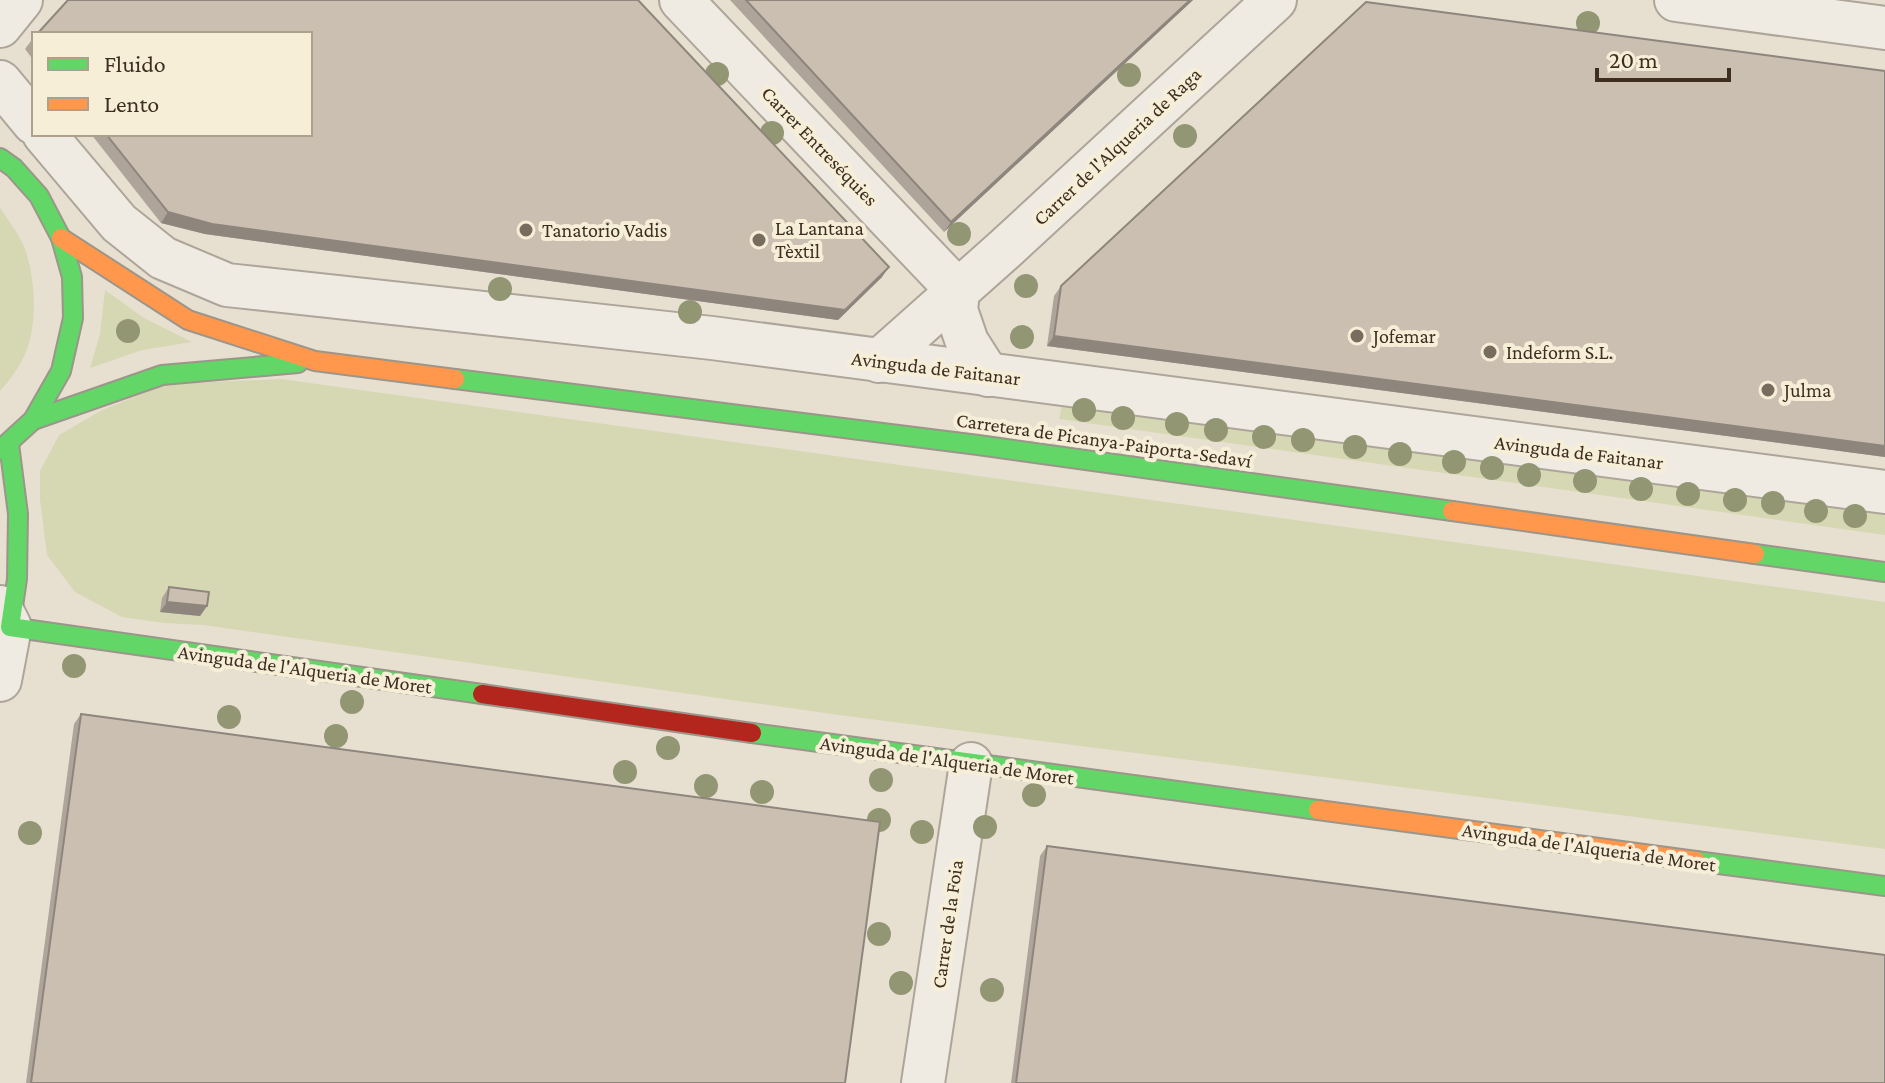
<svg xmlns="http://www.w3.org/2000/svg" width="1885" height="1083" viewBox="0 0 1885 1083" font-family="'Crimson Pro',serif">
  <rect width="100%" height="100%" fill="#e7e0d1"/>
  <g fill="#d6d7b3">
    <path d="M0,207C7,219 17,231 23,244C35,272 38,320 27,349C21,365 11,379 0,391Z"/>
    <path d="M105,290L144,318L192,342L142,350L90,368L100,334Z"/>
    <path d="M281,379L1885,602V849L839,715L203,625L164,623L122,617L75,592L47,555L40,500V471L59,435L102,410L167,384Z"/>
    <path d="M1063,401L1885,514V535L1059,419Z"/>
  </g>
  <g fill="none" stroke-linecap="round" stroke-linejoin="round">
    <defs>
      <g id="street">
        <path d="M681,0L958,291"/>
        <path d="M1676,0L1885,28"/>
        <path d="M0,26L21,0"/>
        <path d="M0,82L34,123"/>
        <path d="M44,134L119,223L163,258L227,285L712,338L1885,492"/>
        <path d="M958,291L956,310L967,342L988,375"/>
        <path d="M879,361L1005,249L1275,0"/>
        <path d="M0,607L10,627L0,680"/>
        <path d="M923,1083L971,764"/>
      </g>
      <g id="fast">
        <path d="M0,158L14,168L39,196L61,238L72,277L73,318L61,371L33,420L0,450"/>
        <path d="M455,379L978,445L1452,511"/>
        <path d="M33,420L162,375L298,363"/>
        <path d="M9,444L18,514L17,579L10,627L482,694"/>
        <path d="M1755,554L1885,572"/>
        <path d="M752,733L1318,810"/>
        <path d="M1696,861L1885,886"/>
      </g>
      <g id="slow">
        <path d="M61,238L188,320L315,361L455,379"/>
        <path d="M1452,511L1755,554"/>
        <path d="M1318,810L1696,861"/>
      </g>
      <path id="jam" d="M482,694L752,733"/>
    </defs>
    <use href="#street" stroke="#ada599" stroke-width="46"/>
    <use href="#fast" stroke="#9c958a" stroke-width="22"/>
    <use href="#slow" stroke="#9c958a" stroke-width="22"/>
    <use href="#jam" stroke="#9c958a" stroke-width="22"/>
    <use href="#street" stroke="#efebe3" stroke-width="42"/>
    <use href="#fast" stroke="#63d668" stroke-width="18"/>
    <use href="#slow" stroke="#ff974d" stroke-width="18"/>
    <use href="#jam" stroke="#b3261e" stroke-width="18"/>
  </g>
  <g fill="#929673">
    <circle cx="1588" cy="23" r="12"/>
    <circle cx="717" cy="74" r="12"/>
    <circle cx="1129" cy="75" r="12"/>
    <circle cx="772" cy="133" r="12"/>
    <circle cx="1185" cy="136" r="12"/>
    <circle cx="959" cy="234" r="12"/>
    <circle cx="1026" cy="286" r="12"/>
    <circle cx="500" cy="289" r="12"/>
    <circle cx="690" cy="312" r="12"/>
    <circle cx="128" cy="331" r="12"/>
    <circle cx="1022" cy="337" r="12"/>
    <circle cx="1084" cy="410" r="12"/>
    <circle cx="1123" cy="418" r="12"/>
    <circle cx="1177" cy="424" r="12"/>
    <circle cx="1216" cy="430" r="12"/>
    <circle cx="1264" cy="437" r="12"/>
    <circle cx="1303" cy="440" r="12"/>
    <circle cx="1355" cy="447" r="12"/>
    <circle cx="1400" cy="454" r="12"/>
    <circle cx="1454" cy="462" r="12"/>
    <circle cx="1492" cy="468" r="12"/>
    <circle cx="1529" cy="475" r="12"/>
    <circle cx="1585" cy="481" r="12"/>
    <circle cx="1641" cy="489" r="12"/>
    <circle cx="1688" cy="494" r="12"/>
    <circle cx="1735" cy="500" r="12"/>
    <circle cx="1773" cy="503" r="12"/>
    <circle cx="1816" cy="511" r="12"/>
    <circle cx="1855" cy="516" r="12"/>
    <circle cx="74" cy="666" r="12"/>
    <circle cx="352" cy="702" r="12"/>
    <circle cx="229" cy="717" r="12"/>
    <circle cx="336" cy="736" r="12"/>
    <circle cx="668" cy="748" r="12"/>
    <circle cx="625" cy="772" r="12"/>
    <circle cx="881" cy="780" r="12"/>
    <circle cx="706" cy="786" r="12"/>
    <circle cx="762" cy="792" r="12"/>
    <circle cx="1034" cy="795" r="12"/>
    <circle cx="879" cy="820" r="12"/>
    <circle cx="985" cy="827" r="12"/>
    <circle cx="922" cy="832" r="12"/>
    <circle cx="30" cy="833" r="12"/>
    <circle cx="879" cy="934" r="12"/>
    <circle cx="901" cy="983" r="12"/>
    <circle cx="992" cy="990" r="12"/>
  </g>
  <g fill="#afa499">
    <path d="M730,0H1193L944,232Z"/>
    <path d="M34,37V61L25,49Z"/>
    <path d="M1885,71V457L1047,346L1054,296L1061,286Z"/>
    <path d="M91,134H310L882,277L838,320L205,234L161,223Z"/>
    <path d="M169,587L207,606L200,616L160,612L162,598Z"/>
    <path d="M81,714L845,1083H26L74,724Z"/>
    <path d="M1047,846L1885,1083H1011L1040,856Z"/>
  </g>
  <g fill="#8e867d">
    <path d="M1190,0H1193L944,232L951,222Z"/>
    <path d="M168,212L889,267L882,277L838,320L205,234L161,223Z"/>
    <path d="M1054,336L1885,446V457L1047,346Z"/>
    <path d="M167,602L207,606L200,616L160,612Z"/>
  </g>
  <g fill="#cbbfb2" stroke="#8e867d" stroke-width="2">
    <path d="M68,0H638L889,267L845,310L212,224L168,212L106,134H310V34H37Z"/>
    <path d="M746,0H1190L951,222Z"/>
    <path d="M1366,2L1885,71V446L1054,336L1061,286Z"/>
    <path d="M169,587L209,592L207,606L167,602Z"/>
    <path d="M81,714L880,822L845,1083H31Z"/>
    <path d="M1047,846L1885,955V1083H1016Z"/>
  </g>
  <g fill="#786c5e" stroke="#f7eed8" stroke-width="3">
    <circle cx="526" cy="230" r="8"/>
    <circle cx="759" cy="240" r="8"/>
    <circle cx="1357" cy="336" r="8"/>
    <circle cx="1490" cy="352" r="8"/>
    <circle cx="1768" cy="390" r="8"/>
  </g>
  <g text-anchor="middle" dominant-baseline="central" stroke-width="8" stroke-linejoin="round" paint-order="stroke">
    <g font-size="20" fill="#3d2e20" stroke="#f7eed8">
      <text transform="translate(820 146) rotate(46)">Carrer Entreséquies</text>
      <text transform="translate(1117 146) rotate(-43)">Carrer de l'Alqueria de Raga</text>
      <text transform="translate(936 368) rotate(7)">Avinguda de Faitanar</text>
      <text transform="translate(1104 440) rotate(8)">Carretera de Picanya-Paiporta-Sedaví</text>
      <text transform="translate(1579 452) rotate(7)">Avinguda de Faitanar</text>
      <text transform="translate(305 669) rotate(8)">Avinguda de l'Alqueria de Moret</text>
      <text transform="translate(947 760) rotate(8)">Avinguda de l'Alqueria de Moret</text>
      <text transform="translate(1589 847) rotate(8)">Avinguda de l'Alqueria de Moret</text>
      <text transform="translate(947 924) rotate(-82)">Carrer de la Foia</text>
    </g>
    <g font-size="20" fill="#3d2e20" stroke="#f7eed8" text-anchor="start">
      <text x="775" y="228">La Lantana<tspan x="775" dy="23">Tèxtil</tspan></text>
      <text x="542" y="230">Tanatorio Vadis</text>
      <text x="1373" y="336">Jofemar</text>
      <text x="1506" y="352">Indeform S.L.</text>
      <text x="1784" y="390">Julma</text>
    </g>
  </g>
  <rect x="32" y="32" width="280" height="104" fill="#f7eed8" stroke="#ada18e" stroke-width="2"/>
  <rect x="48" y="58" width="40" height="12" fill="#63d668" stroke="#ada18e" stroke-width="2"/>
  <text x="104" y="72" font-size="24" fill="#3d2e20">Fluido</text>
  <rect x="48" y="98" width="40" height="12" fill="#ff974d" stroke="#ada18e" stroke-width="2"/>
  <text x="104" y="112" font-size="24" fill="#3d2e20">Lento</text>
  <path d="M1597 68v12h132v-12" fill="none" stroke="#3d2e20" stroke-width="4"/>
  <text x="1609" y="68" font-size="24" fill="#3d2e20" stroke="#f7eed8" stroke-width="6" paint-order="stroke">20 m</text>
</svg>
